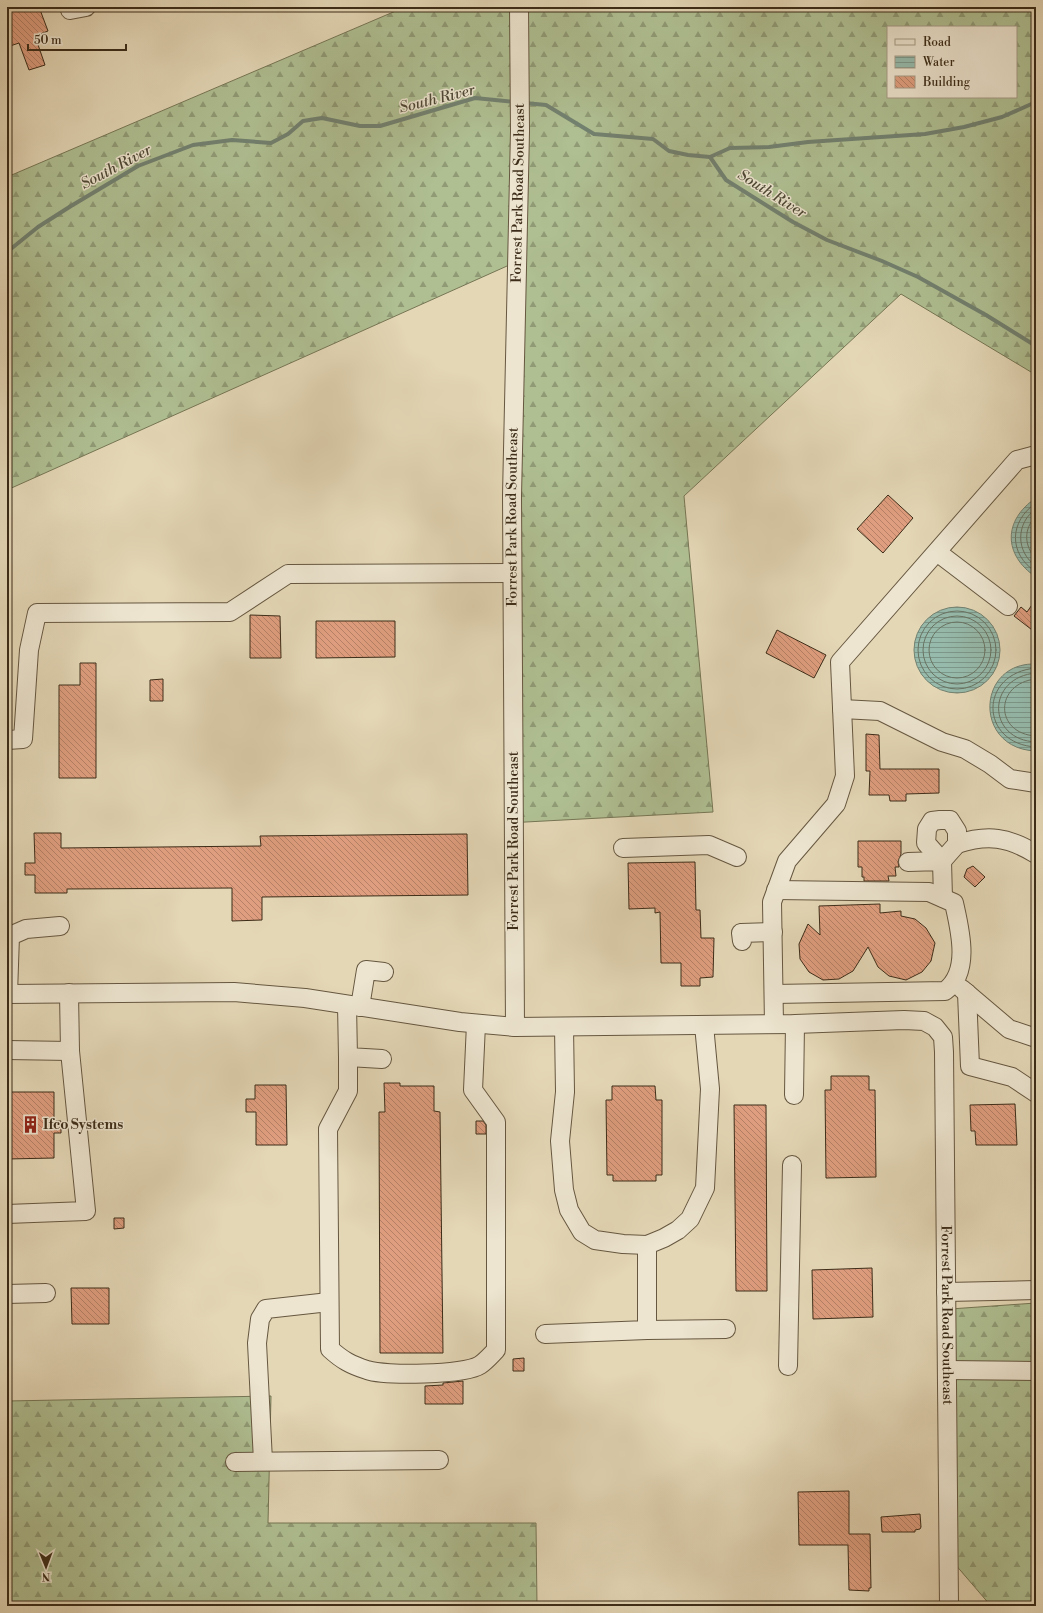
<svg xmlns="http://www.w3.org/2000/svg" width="1043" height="1613" viewBox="0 0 1043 1613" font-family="'Libre Bodoni',serif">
  <defs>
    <pattern id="forest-firs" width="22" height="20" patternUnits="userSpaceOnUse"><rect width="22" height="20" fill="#afbf92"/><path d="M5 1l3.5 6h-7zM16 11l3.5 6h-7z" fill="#909b76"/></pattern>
    <pattern id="water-rules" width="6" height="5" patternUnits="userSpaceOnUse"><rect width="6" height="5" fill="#96baab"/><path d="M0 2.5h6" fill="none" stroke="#7c978a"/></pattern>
    <pattern id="building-back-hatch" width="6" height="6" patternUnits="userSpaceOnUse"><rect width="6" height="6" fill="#df9e7f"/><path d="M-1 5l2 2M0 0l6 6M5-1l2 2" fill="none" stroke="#b68167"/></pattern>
  </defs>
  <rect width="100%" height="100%" fill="#e4d7b6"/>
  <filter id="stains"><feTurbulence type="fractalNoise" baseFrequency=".005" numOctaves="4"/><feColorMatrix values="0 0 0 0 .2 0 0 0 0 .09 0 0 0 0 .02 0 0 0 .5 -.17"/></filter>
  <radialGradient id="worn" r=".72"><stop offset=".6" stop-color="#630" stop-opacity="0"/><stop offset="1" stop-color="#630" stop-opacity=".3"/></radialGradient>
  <g fill="url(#forest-firs)" stroke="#767655" fill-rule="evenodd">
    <path d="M405,7H1036V375L901,294L684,496L713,812L507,823L516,262L7,490V177ZM888,27H1016V97H888Z"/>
    <path d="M1036,1303V1606H991L948,1556L950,1309Z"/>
    <path d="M271,1396L268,1523H536L537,1606H7V1401Z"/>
  </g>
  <g fill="url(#water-rules)" stroke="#728170">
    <path d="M1036,498V577C1003,555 1003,520 1036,498Z"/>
    <circle cx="957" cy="650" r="43"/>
    <path d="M1036,664V751C973,749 976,662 1036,664Z"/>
  </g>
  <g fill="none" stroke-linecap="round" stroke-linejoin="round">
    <g stroke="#697362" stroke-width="1">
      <path d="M1036,503C1009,521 1008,554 1036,572"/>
      <path d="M1036,509C1016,522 1015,552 1036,566"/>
      <path d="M1036,516C1023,529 1024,546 1036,559"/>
      <circle cx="957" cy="650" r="39"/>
      <circle cx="957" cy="650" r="34"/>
      <circle cx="957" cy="650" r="28"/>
      <path d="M1036,668C978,673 979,744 1036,747"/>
      <path d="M1036,673C986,677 986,740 1036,742"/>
      <path d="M1036,679C994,683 994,734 1036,736"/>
    </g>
    <g stroke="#728170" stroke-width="4">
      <path d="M525,103L546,105L594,134L653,139L669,151L688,155L710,157L730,148L769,147L808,142L925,134L964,127L1002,117L1036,102"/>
      <path d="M710,157L726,180L793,222L827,240L882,261L918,277L986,315L1036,346"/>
      <path d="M7,252L38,227L71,206L138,166L193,145L232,140L271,143L288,134L303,121L322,118L360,126H380L475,98L516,102"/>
    </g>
  </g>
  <g fill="url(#building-back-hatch)" stroke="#3c2c18">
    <path d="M12,7H39L48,31L35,36L45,65L29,70L19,43L7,47V9Z"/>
    <path d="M888,495L913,518L883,553L857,529Z"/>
    <path d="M1036,599V633L1014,616L1021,607L1027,612Z"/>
    <path d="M250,615L280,616L281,658H250Z"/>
    <path d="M316,621H395V657L316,658Z"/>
    <path d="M777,630L826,655L814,678L766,653Z"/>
    <path d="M80,663H96V778H59V685H80Z"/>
    <path d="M163,679V701H150V680Z"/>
    <path d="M866,734L879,735L880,769H939V793L906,794V801H890L889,795H869L870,771H866Z"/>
    <path d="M34,833H61V848L261,846L260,836L467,834L468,895L262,897V920L232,921V888L67,889V893H35V875H25V863H35Z"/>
    <path d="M858,841H901V854L898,862L899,867H895L896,876H888L889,881H864V877H862V867H858Z"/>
    <path d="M695,862L696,910H700L701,938H714L713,977L700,978V986H681V963H661L660,912L655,913V908L629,909L628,863Z"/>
    <path d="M973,866L985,877L975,887L964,877L967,869Z"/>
    <path d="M880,904V913L901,911V916L915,919L926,928L935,943L931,961L922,972L906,980L889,976L878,967L868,947L853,971L839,979L823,980L809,972L800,959L799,944L808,924L820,935L819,906Z"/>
    <path d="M831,1076H869V1090H875L876,1177L826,1178L825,1090H831Z"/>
    <path d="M384,1083H400V1086H434V1111L440,1112L443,1353H380L379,1112H385Z"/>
    <path d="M255,1085H286L287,1145H256V1112H246V1099H255Z"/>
    <path d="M612,1086H655L656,1100H662V1175H656V1181H613V1175H607L606,1100H612Z"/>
    <path d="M7,1092H54V1121H61V1133H54V1158L7,1159Z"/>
    <path d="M1015,1104L1017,1145H976L975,1131H971L970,1105Z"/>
    <path d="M734,1105H766L767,1291H736Z"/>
    <path d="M476,1121H483L486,1125V1134H476Z"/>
    <path d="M114,1218H124V1228L114,1229Z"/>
    <path d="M872,1268L873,1317L813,1319L812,1270Z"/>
    <path d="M71,1288H109V1324H72Z"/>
    <path d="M524,1358V1371H513V1359Z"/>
    <path d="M463,1381V1404H425V1386L443,1385V1383Z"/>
    <path d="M849,1491V1534H870L871,1588H869V1591L849,1590L848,1545H799L798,1492Z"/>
    <path d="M920,1514L921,1527L920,1529L915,1530V1532H882L881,1517Z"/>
  </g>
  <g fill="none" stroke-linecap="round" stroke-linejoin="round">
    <defs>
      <g id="minor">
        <path d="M70,10L86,7"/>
        <path d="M937,552L1008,606"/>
        <path d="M842,709L880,711L942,742L965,749L990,764L1010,779L1036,783"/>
        <path d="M7,740L23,739L29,650L37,613L230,612L288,574L512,573"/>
        <path d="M940,820H950L957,831V844L942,861L926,843L927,829L932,821Z"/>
        <path d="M957,844C988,834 1008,837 1036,854"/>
        <path d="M623,848L709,845L737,857"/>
        <path d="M908,862L942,861L943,898"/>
        <path d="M742,941L741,933L773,932"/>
        <path d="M962,989L1009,1029L1036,1038"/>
        <path d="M967,993L970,1066L1012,1077L1036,1093"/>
        <path id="s1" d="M7,994L234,992L305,998L460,1022L515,1027L795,1024L904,1020L924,1021L935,1027L943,1037L944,1052L949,1606"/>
        <path d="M8,994L10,936L26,929L60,926"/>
        <path d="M774,994L945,991C971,972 960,930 954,903L929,892L776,890"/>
        <path d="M347,1005L348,1057L382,1059"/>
        <path d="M360,1007L366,970L384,972"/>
        <path d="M774,1024L772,902L787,861L836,804L845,776L840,662L1017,460L1036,455"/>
        <path id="s2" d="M515,1027L512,496L520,131L519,7"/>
        <path d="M564,1027L565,1092L560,1141L564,1190L569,1210L582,1232L595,1240L623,1244L647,1245L664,1238L678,1230L690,1219L705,1188L710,1089L704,1025"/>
        <path d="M7,1050L70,1051"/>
        <path d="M348,1057V1091L328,1129L330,1349C342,1360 351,1365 367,1370C384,1376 465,1375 480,1365C486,1361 491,1355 496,1350V1122L473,1090L476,1024"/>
        <path d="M794,1095L795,1024"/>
        <path d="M7,1214L86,1211L70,1051L69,993"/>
        <path d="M946,1292L1036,1290"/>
        <path d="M7,1294L46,1293"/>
        <path d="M647,1330L726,1329"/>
        <path d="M545,1334L647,1330V1245"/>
        <path d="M788,1366L792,1165"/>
        <path d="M947,1370L1036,1371"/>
        <path d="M263,1461L257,1343L260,1319L266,1309L329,1302"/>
        <path d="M235,1462L439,1460"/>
      </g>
    </defs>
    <use href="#minor" stroke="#665740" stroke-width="20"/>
    <use href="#minor" stroke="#ede5d0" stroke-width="18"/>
  </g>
  <defs>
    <symbol id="building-bare" viewBox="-9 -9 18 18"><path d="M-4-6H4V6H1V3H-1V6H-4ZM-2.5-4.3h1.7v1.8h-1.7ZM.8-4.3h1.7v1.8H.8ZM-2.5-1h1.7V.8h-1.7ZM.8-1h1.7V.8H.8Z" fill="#8f2418" stroke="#ede5d0" stroke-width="2.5" paint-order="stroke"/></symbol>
  </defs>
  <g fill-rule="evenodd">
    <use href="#building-bare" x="18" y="1112" width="25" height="25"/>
  </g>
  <g text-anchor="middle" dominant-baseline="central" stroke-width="3" stroke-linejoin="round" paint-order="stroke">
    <g font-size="14" fill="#3c2c18" stroke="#ede5d0">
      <text stroke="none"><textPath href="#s2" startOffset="834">Forrest Park Road Southeast</textPath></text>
      <text stroke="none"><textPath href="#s2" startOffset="510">Forrest Park Road Southeast</textPath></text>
      <text transform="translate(514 841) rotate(-90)">Forrest Park Road Southeast</text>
      <text stroke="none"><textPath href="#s1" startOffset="1223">Forrest Park Road Southeast</textPath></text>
    </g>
    <g font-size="14" font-weight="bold" fill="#3c2c18" stroke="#ede5d0" text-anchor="start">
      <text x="43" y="1125">Ifco Systems</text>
    </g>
    <g font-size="15" font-style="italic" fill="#4e4835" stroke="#ede5d0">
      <text transform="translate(437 99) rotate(-14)">South River</text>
      <text transform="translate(116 167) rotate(-28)">South River</text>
      <text transform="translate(772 194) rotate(32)">South River</text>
    </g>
  </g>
  <rect width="1043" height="1613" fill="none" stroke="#e4d7b6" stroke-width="24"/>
  <rect x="8" y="8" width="1027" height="1597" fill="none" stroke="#3c2c18" stroke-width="2"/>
  <rect x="12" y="12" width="1019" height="1589" fill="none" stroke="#3c2c18"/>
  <rect x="887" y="26" width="130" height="72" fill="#ede5d0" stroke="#a69b86"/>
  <rect x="895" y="39" width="20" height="6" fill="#ede5d0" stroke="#a69b86"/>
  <text x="923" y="46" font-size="12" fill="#3c2c18">Road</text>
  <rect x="895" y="56" width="20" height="12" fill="url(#water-rules)" stroke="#a69b86"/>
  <text x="923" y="66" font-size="12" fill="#3c2c18">Water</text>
  <rect x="895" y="76" width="20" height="12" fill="url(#building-back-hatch)" stroke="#a69b86"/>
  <text x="923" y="86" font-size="12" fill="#3c2c18">Building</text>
  <g transform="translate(46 1567) rotate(179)" stroke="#ede5d0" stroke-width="3" paint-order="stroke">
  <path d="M0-3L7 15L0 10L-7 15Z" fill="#3c2c18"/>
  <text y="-6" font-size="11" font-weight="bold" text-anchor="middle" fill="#3c2c18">N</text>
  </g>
  <path d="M28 44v6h98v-6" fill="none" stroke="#3c2c18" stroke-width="2"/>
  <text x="34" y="44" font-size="12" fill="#3c2c18" stroke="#ede5d0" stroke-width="3" paint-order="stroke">50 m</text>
  <rect width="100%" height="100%" filter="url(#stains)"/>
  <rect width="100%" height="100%" fill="url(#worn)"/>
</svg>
